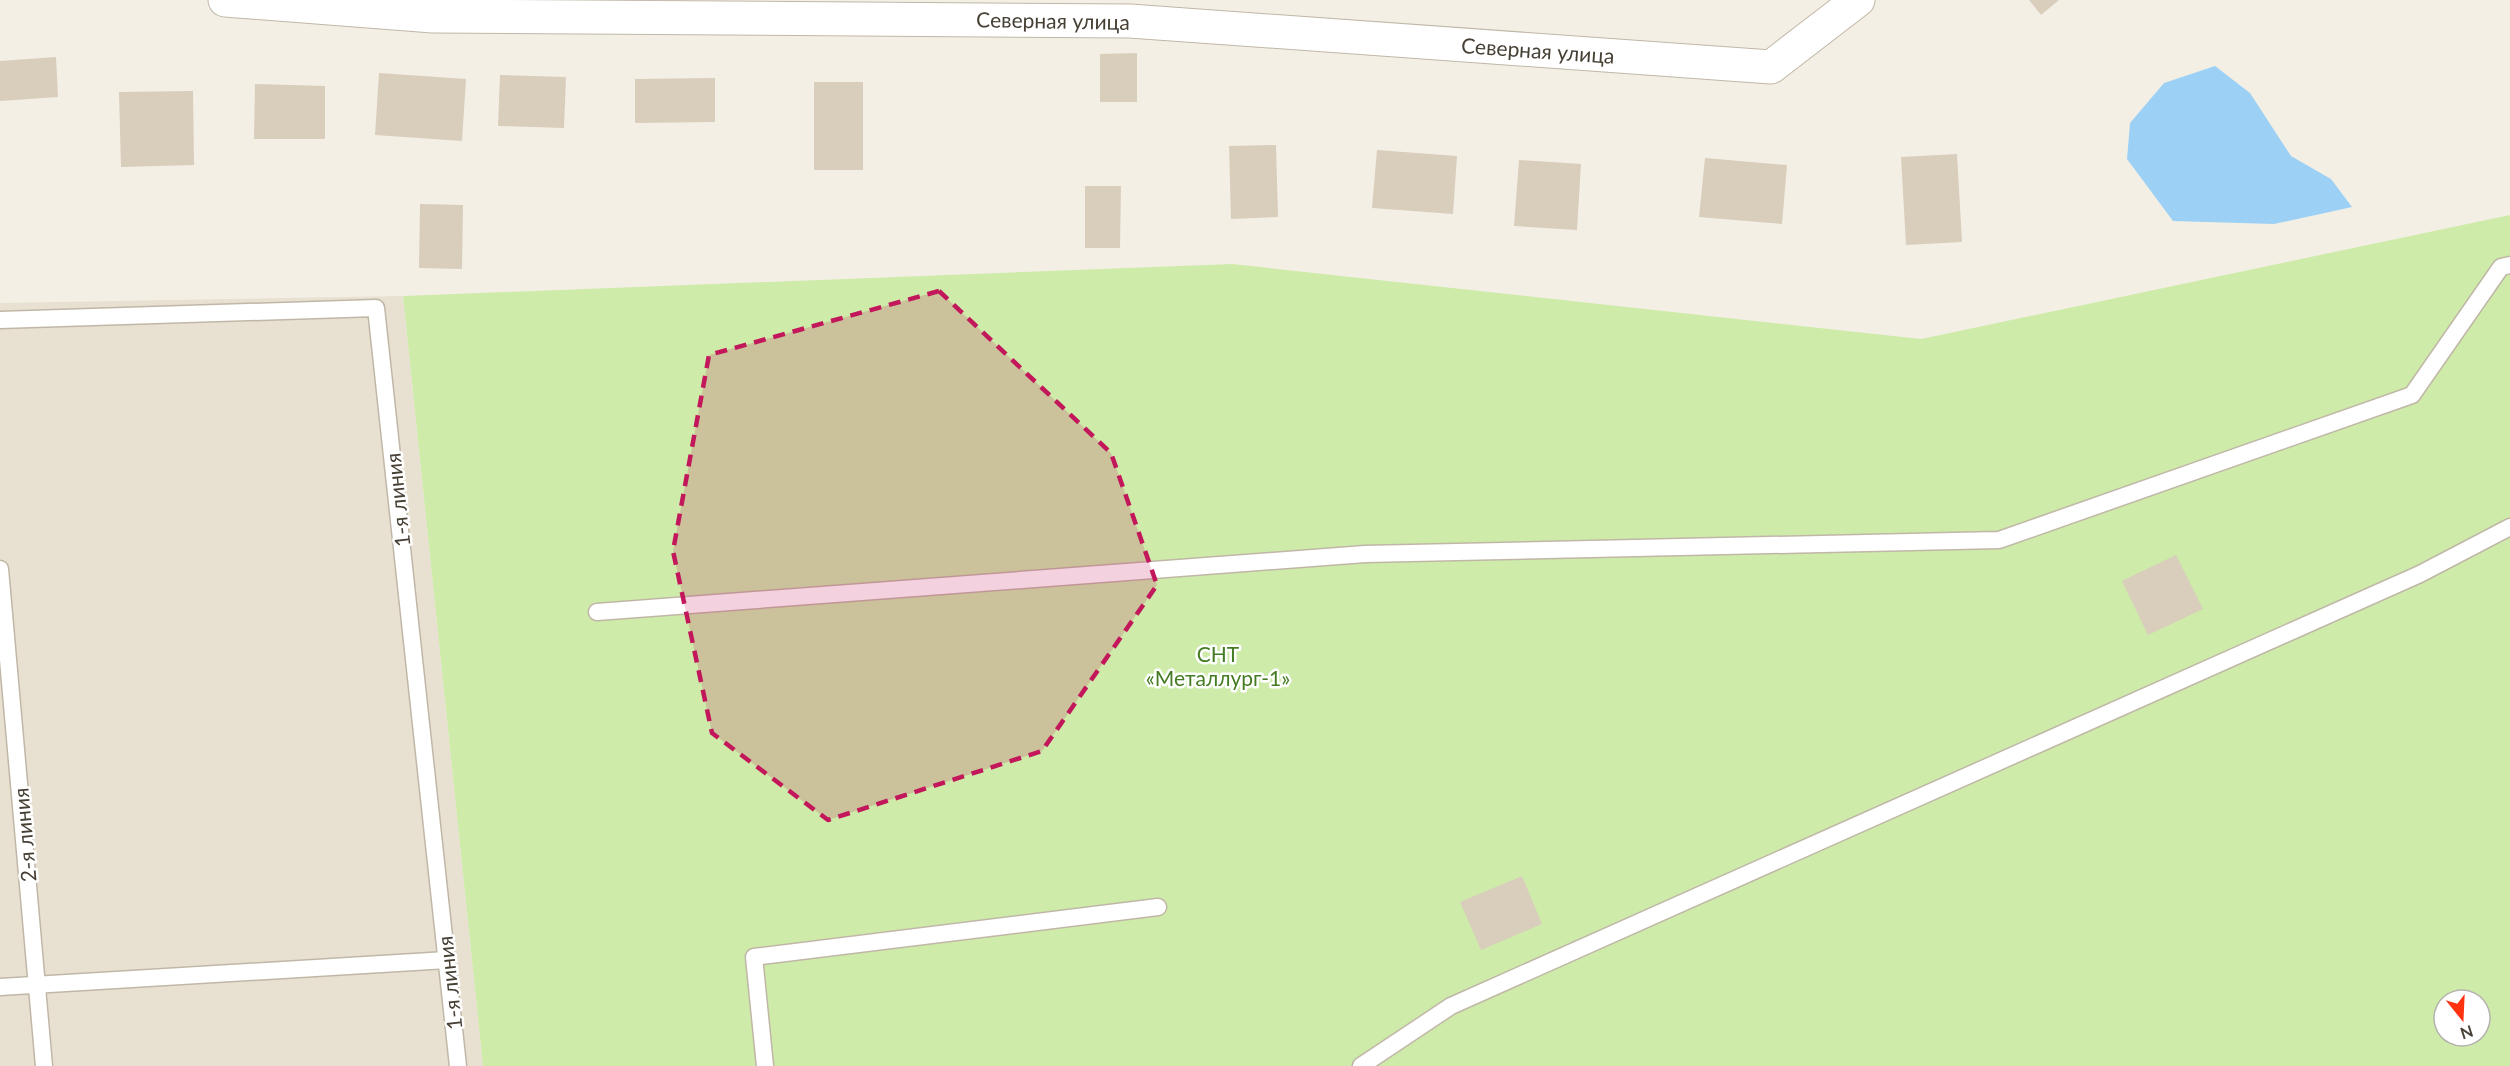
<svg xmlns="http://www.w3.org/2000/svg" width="2510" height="1066" viewBox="0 0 2510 1066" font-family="Lato,sans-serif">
  <rect width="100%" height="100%" fill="#f4efe5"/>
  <path fill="#e8e1d2" d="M403,296L483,1066H0V303Z"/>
  <path fill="#ceebaa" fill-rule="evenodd" d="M2510,215V1066H483L403,296L1232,264L1921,339ZM2444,1000H2480V1036H2444Z"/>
  <path fill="#9cd1f5" d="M2215,66L2250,93L2291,156L2331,179L2352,207L2274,224L2173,221L2127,159L2130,123L2164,83Z"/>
  <g fill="#d9cdbc">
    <path d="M2029,0H2059L2041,15Z"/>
    <path d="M1137,53V102H1100V54Z"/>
    <path d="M56,57L58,97L0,101V61Z"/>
    <path d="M379,73L466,79L462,141L375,135Z"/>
    <path d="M500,75L566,77L564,128L498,126Z"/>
    <path d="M715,78V122L635,123V79Z"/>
    <rect x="814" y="82" width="49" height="88"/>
    <path d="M255,84L325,86V139H254Z"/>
    <path d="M193,91L194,165L121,167L119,92Z"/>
    <path d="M1276,145L1278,217L1231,219L1229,146Z"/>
    <path d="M1377,150L1457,156L1453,214L1372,208Z"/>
    <path d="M1957,154L1962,242L1906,245L1901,157Z"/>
    <path d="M1705,158L1787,165L1782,224L1699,217Z"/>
    <path d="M1519,160L1581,164L1577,230L1514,226Z"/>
    <path d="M1085,186H1121L1120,248H1085Z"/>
    <path d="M420,204L463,205L462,269L419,268Z"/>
    <path d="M2176,555L2203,609L2148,635L2122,581Z"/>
    <path d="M1522,876L1542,924L1481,950L1460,902Z"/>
  </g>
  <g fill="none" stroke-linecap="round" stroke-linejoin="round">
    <defs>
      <g id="service">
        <path d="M0,320L376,308L458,1066"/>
        <path d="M0,569L44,1066"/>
        <path d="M597,612L1365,554L1999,540L2412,395L2501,267L2510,265"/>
        <path d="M0,987L447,960"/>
        <path d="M765,1066L754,957L1158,907"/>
        <path d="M1361,1066L1451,1006L2420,574L2510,527"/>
      </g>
      <path id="minor" d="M225,0L433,16L1130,21L1771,67L1858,0"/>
    </defs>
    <use href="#service" stroke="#c0b7a7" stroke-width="19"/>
    <use href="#minor" stroke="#c0b7a7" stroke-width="35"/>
    <use href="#service" stroke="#fff" stroke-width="16"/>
    <use href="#minor" stroke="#fff" stroke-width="33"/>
  </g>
  <path fill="#c2185b" fill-opacity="0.2" stroke="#c2185b" stroke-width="4.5" stroke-dasharray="12 8" stroke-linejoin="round" d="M939,291L1111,453L1157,585L1042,751L828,820L712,733L673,551L709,355Z"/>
  <g text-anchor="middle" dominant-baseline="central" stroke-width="5" stroke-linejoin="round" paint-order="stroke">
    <g font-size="21" fill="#463f34" stroke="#fff">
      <text transform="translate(1053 20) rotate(1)">Северная улица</text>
      <text transform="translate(1538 50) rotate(4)">Северная улица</text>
      <text transform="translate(397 500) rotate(-96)">1-я линия</text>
      <text transform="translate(24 835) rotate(-95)">2-я линия</text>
      <text transform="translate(449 983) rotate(-96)">1-я линия</text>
    </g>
    <g font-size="21" fill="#457c23" stroke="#fff">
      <text x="1218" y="653">СНТ<tspan x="1218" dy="24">«Металлург-1»</tspan></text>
    </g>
  </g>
  <g transform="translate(2462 1018) rotate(162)"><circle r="28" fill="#ffffff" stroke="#b5b2ae" stroke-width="1.5"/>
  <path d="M0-4.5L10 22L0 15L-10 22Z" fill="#ff3310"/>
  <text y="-9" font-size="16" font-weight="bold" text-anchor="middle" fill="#463f34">N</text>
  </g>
</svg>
